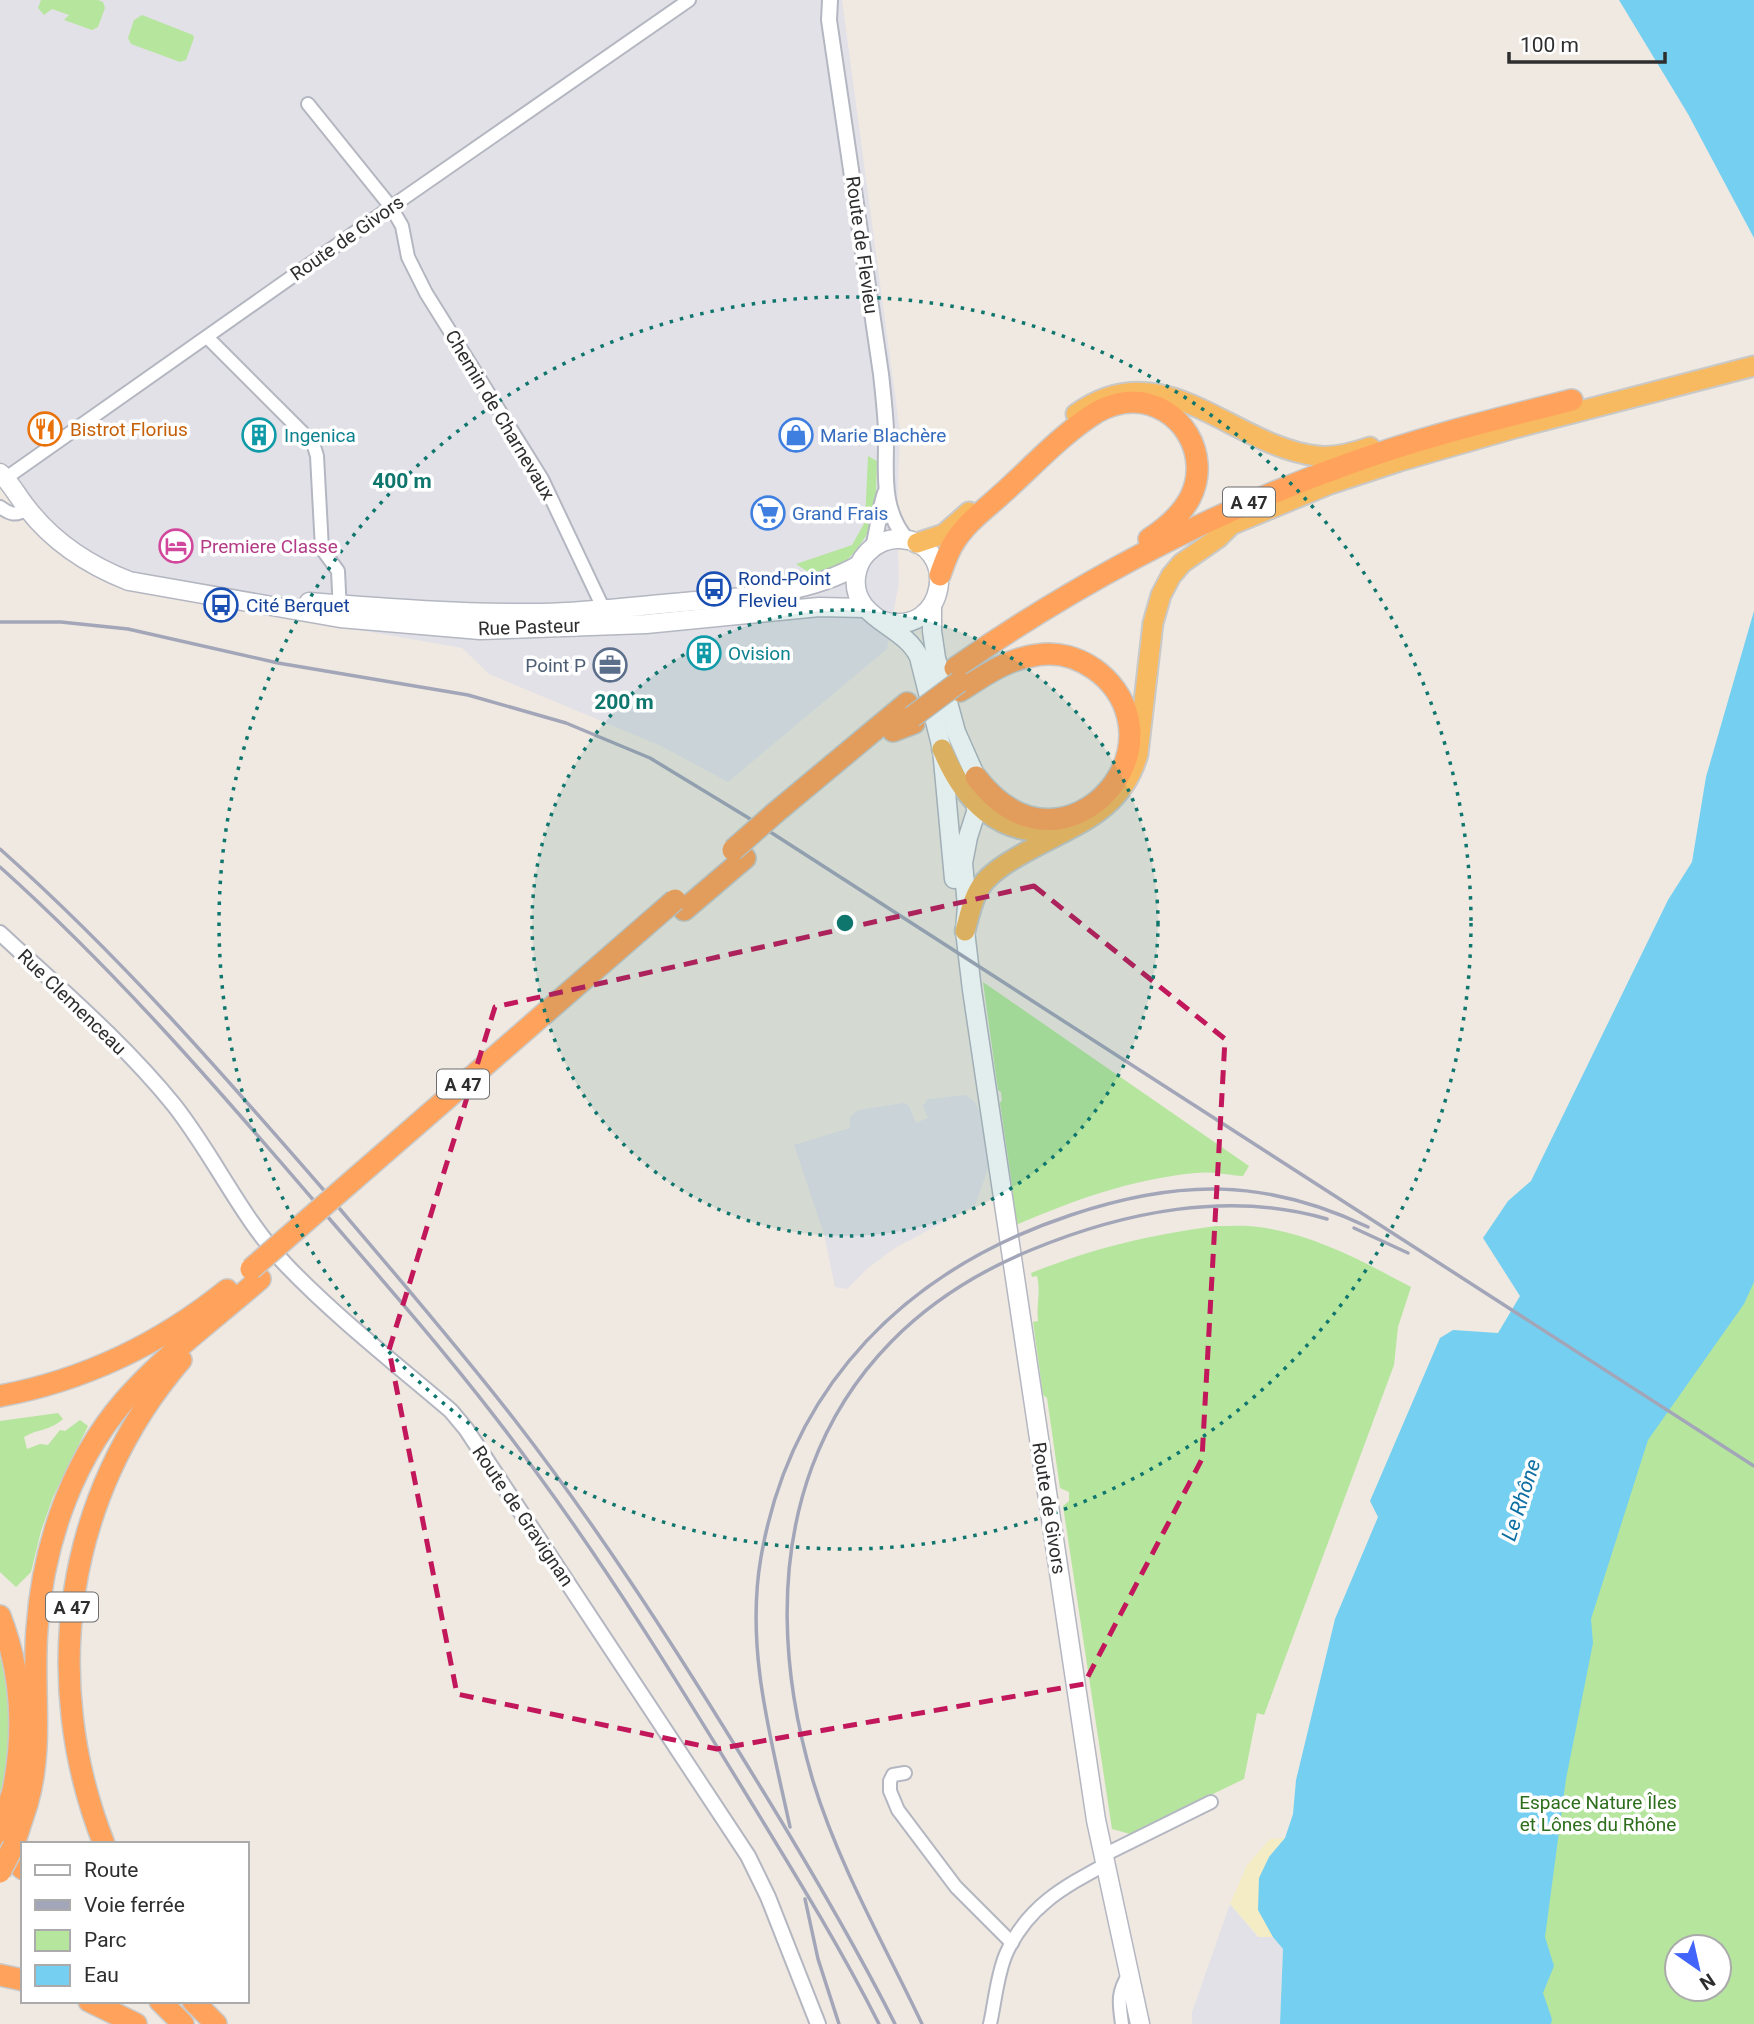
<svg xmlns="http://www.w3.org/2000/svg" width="1754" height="2024" viewBox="0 0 1754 2024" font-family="Roboto,sans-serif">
  <rect width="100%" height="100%" fill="#efe9e1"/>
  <g fill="#e3e1e8">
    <path d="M0,0H842L900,432L897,516L899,582L887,649L728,782L661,746L489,674L462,648L138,591L78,560L0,466Z"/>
    <path d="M965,1095L974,1101L979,1110L989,1166L975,1205L895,1248L869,1267L847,1289L835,1287L824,1234L794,1145L850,1128V1117L858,1110L904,1103L909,1106L916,1123L928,1118L923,1106L928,1099Z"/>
    <path d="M1230,1904L1258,1937H1273L1283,1949L1280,2024H1192V2012Z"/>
  </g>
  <g fill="#b6e59e" fill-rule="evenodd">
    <path d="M41,0H98L103,2L105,8L98,27L92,30L64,20L69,15L52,9L44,15L38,8Z"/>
    <path d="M142,15L193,35L194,38L186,60L180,62L131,44L128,38L134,20Z"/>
    <path d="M868,456L877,461L875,522L871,535L867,534C857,551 838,576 816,574C809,573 802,568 796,564L852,545L865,522Z"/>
    <path d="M983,982L1249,1166L1243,1176C1228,1175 1210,1171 1195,1173C1132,1179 1071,1201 1014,1226L1010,1200L1012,1185L1000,1103L1002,1100L1001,1092L998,1090Z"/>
    <path d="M1754,1078V2024H1422ZM1677,1947H1719V1989H1677Z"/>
    <path d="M1216,1226C1230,1226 1245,1225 1259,1227C1315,1235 1362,1261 1411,1287L1398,1327L1394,1365L1264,1715L1257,1713L1244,1779L1130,1834L1112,1829L1063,1506L1069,1501V1492L1060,1488L1047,1398L1043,1395L1033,1322L1038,1321C1036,1306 1041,1292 1037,1276L1032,1277L1031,1273C1094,1248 1149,1235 1216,1226Z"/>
    <path d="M58,1413L63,1419C52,1430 37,1429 24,1437L27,1449L40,1444L48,1445L60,1430L65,1431L80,1420L88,1426L53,1497L41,1531L31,1572L16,1587L0,1572V1421Z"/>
    <path d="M0,1656C11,1701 11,1744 3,1789L0,1791Z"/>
  </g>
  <path fill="#f3ecc5" d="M1285,1838L1269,1857L1258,1910L1273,1937H1259L1230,1904L1247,1865L1270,1839Z"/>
  <g fill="#75cff0">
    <path d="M1619,0H1754V238L1688,114Z"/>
    <path d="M1754,611V1282L1744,1304L1648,1440L1591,1619L1593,1643L1566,1779L1545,1937L1554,1966L1543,1993L1552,2019L1551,2024H1280L1283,1949L1273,1937L1258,1910L1259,1878L1269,1857L1285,1838L1293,1814L1296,1780L1335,1619L1378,1517L1370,1501L1440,1338L1453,1330L1498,1333L1520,1296L1483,1238L1508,1201L1531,1181L1668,900L1692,862L1706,777Z"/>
  </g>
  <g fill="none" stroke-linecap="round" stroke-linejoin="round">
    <defs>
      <g id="minor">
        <path d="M308,104L391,207L402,226L408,257L426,293L542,479L606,614"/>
        <path d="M207,337L313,443L317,456L322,549L338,571L340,612"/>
        <path d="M6,478L391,207L689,0"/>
        <path d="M0,507C10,514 16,517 27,508"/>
        <path d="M905,1773L893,1775L890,1781V1791L898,1810L956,1887L1012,1943"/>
        <path d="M1104,1855L1211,1802"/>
        <path d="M990,2024C995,2002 997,1975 1006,1954C1027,1907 1062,1888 1106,1864"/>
        <path d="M1122,2024C1119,2002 1117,1993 1129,1974"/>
      </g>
      <g id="tertiary">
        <path d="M830,0L829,20L881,374C883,392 885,411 886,429C887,469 879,507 907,540"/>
        <path d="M873,547C878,529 879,510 885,493"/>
        <path d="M0,933C59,988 123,1042 174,1105C215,1157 241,1218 287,1266C336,1317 397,1365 451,1411L466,1429L748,1856L768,1897L818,2024"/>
      </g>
      <g id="secondary">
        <path d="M0,473C11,483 18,497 27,508C54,543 88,565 129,581L340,618L480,630L646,624L819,607L865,608"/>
        <path d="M309,602C386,608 464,614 542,613C589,612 637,606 684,602C743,597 806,595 859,565"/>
        <path d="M932,606V631L936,658L956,732L976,777V812L968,837L963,863L967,906L965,931L972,990L1096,1820L1140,2024"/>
        <path d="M883,621C947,639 961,542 900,539C888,538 875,544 867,553C860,560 857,568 856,577C851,619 904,624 919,657L942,749L954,879"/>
      </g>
      <g id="trunk">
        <path d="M1076,414C1164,350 1231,446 1317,456C1335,458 1353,453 1370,447"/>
        <path d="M917,543L944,534L969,512"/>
        <path d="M942,749C963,800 999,839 1059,830"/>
        <path d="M965,931C970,913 973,895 985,881C996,869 1010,861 1024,853C1073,825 1121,814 1138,754L1153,623L1161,595L1171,576L1182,563L1218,538L1231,525L1330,484L1400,461L1515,428L1754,366"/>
      </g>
      <g id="motorway">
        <path d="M940,575C944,564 948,551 955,541C967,522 988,507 1004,492C1034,465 1063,433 1097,412C1108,406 1120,402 1133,402C1181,403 1212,455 1190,498C1181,515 1166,528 1149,539"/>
        <path d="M955,668C1077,583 1207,514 1348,464C1421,437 1497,419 1572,400"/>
        <path d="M960,691C985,675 1007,659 1037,655C1077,648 1119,678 1128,718C1139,764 1103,813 1057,819C1022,823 996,803 976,777"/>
        <path d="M893,731L914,723"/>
        <path d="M775,813L907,703"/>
        <path d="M684,910L745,858"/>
        <path d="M0,1396C85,1380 160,1344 227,1290"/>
        <path d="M0,1616C22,1673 25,1731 13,1791"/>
        <path d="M27,1804C44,1746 32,1688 37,1629C43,1542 74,1452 136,1388C174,1348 219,1315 260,1279"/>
        <path d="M104,1844C39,1679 65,1495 181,1360"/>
        <path d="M0,1848L23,1869"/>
        <path d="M0,1975L23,1980"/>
        <path d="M89,2001L136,2024"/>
        <path d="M160,2001L183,2024"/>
        <path d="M193,2001L216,2024"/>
      </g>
    </defs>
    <use href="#minor" stroke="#b4b7c1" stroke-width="16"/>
    <use href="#tertiary" stroke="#b4b7c1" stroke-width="18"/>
    <use href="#secondary" stroke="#b4b7c1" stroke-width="21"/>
    <use href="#trunk" stroke="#c9c9c9" stroke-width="23"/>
    <use href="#motorway" stroke="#c9c9c9" stroke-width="24"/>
    <use href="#minor" stroke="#fff" stroke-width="12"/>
    <use href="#tertiary" stroke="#fff" stroke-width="14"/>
    <use href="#secondary" stroke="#fff" stroke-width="18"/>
    <use href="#trunk" stroke="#f8ba60" stroke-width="19"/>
    <use href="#motorway" stroke="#ffa35c" stroke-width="21"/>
    <g stroke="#a3a6b8" stroke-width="3.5">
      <path d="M0,622H61L128,629L278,663L468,695L566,723L650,758L747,817L1754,1466"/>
      <path d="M0,849C121,957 222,1073 328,1195C391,1269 454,1342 514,1419C596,1525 669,1638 739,1752C794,1841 848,1931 895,2024"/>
      <path d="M0,867C117,972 219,1090 321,1209C396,1296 472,1382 539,1476C613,1577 678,1683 743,1789C790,1866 838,1943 879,2024"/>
      <path d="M1354,1228L1408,1253"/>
      <path d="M790,1827C771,1738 745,1649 761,1557C791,1384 908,1269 1071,1215C1178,1179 1265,1178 1368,1227"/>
      <path d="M805,1899L818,1959L839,2024"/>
      <path d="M922,2024C884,1944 839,1866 813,1781C747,1559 803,1344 1031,1250C1123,1212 1229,1190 1327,1219"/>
    </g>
    <defs>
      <g id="motorway-bridge">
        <path d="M912,717L959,682"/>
        <path d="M733,850L775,813"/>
        <path d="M251,1269L675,900"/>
        <path d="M0,1831L13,1791"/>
        <path d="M0,1872L13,1847L27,1804"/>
      </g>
    </defs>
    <use href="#motorway-bridge" stroke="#c9c9c9" stroke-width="24" stroke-linecap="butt"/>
    <use href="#motorway-bridge" stroke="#ffa35c" stroke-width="21"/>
  </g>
  <path fill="none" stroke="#c2185b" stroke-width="5" stroke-dasharray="14 9" stroke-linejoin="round" d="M1034,886L1225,1039L1202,1459L1084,1684L717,1749L457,1694L389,1350L495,1007Z"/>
  <circle cx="845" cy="923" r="313" fill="#0f766e" fill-opacity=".12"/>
  <g fill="none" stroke="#0f766e" stroke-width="3.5" stroke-dasharray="3.5 7">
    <circle cx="845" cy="923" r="313"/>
    <circle cx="845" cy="923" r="626"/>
  </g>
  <defs>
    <symbol id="restaurant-ring" viewBox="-11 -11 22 22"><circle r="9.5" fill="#fff" stroke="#e8710a" stroke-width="1.5"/><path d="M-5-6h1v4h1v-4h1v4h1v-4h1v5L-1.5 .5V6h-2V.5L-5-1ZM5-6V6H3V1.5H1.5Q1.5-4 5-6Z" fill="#e8710a"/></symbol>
    <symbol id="building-ring" viewBox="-11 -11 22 22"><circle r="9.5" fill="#fff" stroke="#0f9aa8" stroke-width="1.5"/><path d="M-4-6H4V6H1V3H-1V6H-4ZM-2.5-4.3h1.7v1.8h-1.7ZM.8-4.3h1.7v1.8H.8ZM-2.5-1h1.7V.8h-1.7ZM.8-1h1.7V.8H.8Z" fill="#0f9aa8"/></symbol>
    <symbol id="shop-ring" viewBox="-11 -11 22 22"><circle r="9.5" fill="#fff" stroke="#3f7fe0" stroke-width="1.5"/><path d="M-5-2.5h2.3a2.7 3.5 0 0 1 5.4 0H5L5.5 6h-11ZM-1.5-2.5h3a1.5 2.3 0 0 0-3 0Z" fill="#3f7fe0"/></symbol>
    <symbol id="supermarket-ring" viewBox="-11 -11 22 22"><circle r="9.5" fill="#fff" stroke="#3f7fe0" stroke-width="1.5"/><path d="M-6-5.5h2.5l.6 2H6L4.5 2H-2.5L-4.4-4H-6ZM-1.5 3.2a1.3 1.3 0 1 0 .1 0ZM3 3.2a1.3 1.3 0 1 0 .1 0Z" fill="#3f7fe0"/></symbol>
    <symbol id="hotel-ring" viewBox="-11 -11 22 22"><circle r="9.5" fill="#fff" stroke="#d1479c" stroke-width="1.5"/><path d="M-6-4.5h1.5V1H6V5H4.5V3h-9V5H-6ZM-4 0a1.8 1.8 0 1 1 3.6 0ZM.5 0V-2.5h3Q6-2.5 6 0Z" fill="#d1479c"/></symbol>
    <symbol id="bus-ring" viewBox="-11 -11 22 22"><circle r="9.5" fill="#fff" stroke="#1a4fb4" stroke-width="1.5"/><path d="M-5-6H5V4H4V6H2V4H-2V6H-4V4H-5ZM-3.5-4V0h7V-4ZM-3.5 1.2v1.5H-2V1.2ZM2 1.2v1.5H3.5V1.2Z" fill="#1a4fb4"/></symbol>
    <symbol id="office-ring" viewBox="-11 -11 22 22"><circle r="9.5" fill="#fff" stroke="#5c6f8a" stroke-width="1.5"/><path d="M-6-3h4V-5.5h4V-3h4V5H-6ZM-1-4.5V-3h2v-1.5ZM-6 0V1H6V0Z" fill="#5c6f8a"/></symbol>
  </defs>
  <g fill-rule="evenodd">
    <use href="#restaurant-ring" x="26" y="410" width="38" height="38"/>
    <use href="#building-ring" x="240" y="416" width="38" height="38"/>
    <use href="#shop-ring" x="777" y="416" width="38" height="38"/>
    <use href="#supermarket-ring" x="749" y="494" width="38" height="38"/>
    <use href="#hotel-ring" x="157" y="527" width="38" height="38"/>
    <use href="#bus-ring" x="695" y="570" width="38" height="38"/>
    <use href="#bus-ring" x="202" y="586" width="38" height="38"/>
    <use href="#building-ring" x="685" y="634" width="38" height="38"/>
    <use href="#office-ring" x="591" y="646" width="38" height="38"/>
  </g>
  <g text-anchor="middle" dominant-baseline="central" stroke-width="7" stroke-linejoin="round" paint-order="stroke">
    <g fill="#fff" stroke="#6d6d6d" stroke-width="2">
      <rect x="1223" y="487.5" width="52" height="29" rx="5"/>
      <rect x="437" y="1069.5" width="52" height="29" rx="5"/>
      <rect x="46" y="1592.5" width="52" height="29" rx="5"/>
    </g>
    <g font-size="18" font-weight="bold" fill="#2e2e2e">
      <text x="1249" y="502">A 47</text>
      <text x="463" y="1084">A 47</text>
      <text x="72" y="1607">A 47</text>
    </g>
    <g font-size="19" fill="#2e2e2e" stroke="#fff">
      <text transform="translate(347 238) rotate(-35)">Route de Givors</text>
      <text transform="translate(862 245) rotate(82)">Route de Flevieu</text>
      <text transform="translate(500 415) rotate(59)">Chemin de Charnevaux</text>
      <text transform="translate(529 627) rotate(-2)">Rue Pasteur</text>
      <text transform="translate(72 1002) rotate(44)">Rue Clemenceau</text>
      <text transform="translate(1049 1508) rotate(81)">Route de Givors</text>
      <text transform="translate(523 1516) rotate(56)">Route de Gravignan</text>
    </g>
    <g font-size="19" fill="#c56008" stroke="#fff" text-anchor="start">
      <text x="70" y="429">Bistrot Florius</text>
    </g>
    <g font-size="19" fill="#0d838f" stroke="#fff" text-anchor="start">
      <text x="284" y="435">Ingenica</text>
      <text x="728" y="653">Ovision</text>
    </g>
    <g font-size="19" fill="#366cbe" stroke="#fff" text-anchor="start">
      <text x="820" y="435">Marie Blachère</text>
      <text x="792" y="513">Grand Frais</text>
    </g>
    <g font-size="19" fill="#b23c85" stroke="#fff" text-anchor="start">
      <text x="200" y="546">Premiere Classe</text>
    </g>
    <g font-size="19" fill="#164399" stroke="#fff" text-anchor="start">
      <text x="738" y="578">Rond-Point<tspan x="738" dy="22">Flevieu</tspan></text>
      <text x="246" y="605">Cité Berquet</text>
    </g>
    <g font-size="19" fill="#4e5e75" stroke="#fff" text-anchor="end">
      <text x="586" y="665">Point P</text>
    </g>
    <g font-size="19" fill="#2c6e1b" stroke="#fff">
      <text x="1598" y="1802">Espace Nature Îles<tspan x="1598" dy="22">et Lônes du Rhône</tspan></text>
    </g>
    <g font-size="21" font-style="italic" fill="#0d6fa3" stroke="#fff">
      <text transform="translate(1521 1500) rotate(-72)">Le Rhône</text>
    </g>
  </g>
  <circle cx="845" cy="923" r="10" fill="#0f766e" stroke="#fff" stroke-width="3.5"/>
  <g font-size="21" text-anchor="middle" font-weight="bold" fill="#0f766e" stroke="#fff" stroke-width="7" stroke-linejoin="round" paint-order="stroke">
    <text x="402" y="488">400 m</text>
    <text x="624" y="709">200 m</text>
  </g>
  <rect x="21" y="1842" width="228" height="161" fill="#ffffff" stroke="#ababab" stroke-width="2"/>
  <rect x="35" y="1865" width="35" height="10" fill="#ffffff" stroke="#ababab" stroke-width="2"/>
  <text x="84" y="1877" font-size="21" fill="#2e2e2e">Route</text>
  <rect x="35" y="1900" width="35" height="10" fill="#a3a6b8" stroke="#ababab" stroke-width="2"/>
  <text x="84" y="1912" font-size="21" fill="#2e2e2e">Voie ferrée</text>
  <rect x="35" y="1930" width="35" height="21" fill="#b6e59e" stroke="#ababab" stroke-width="2"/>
  <text x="84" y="1947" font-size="21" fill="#2e2e2e">Parc</text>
  <rect x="35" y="1965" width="35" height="21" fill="#75cff0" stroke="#ababab" stroke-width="2"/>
  <text x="84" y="1982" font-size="21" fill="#2e2e2e">Eau</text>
  <g transform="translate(1698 1968) rotate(146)"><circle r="33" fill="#ffffff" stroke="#ababab" stroke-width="2"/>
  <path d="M0-5L12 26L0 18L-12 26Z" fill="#4264fb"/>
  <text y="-10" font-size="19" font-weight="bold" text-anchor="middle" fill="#2e2e2e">N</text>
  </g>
  <path d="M1509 52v10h156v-10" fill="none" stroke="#2e2e2e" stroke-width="3.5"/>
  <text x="1520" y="52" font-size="21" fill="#2e2e2e" stroke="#ffffff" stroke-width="5" paint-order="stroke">100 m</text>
</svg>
